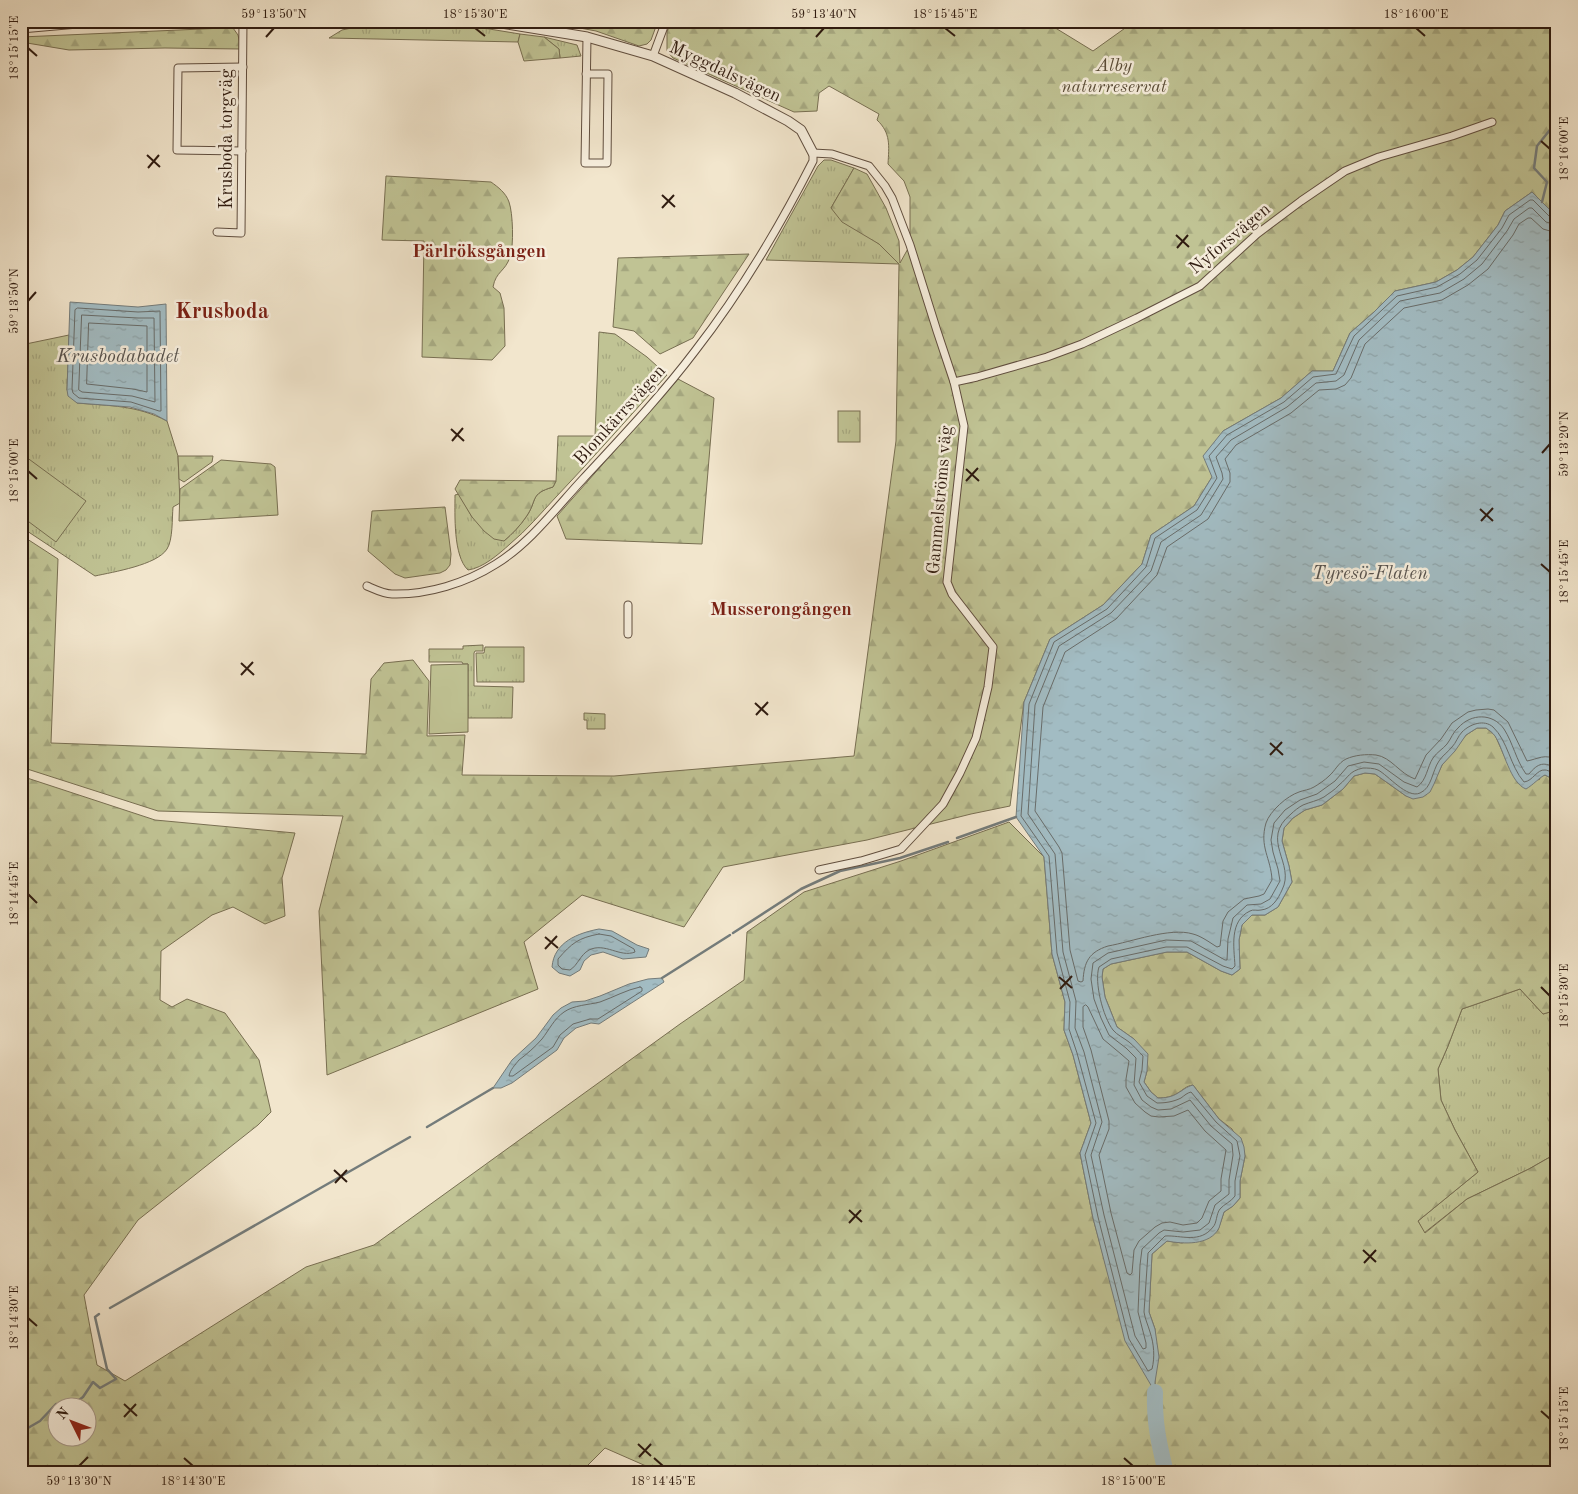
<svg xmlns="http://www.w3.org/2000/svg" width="1578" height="1494" viewBox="0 0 1578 1494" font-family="'Old Standard TT',serif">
  <defs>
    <pattern id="grass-tufts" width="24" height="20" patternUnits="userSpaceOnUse" patternTransform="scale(1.25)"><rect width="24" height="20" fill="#c0c394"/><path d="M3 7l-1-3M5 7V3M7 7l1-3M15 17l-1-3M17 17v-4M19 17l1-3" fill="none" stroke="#a5a77f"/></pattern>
    <pattern id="forest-firs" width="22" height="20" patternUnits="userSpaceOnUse" patternTransform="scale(1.25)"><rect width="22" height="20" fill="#c0c394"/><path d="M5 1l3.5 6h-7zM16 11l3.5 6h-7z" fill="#a5a77f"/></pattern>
    <pattern id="water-ripples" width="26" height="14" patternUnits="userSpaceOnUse" patternTransform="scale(1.25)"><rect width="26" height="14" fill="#a2bcc3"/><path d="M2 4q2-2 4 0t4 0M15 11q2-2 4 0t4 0" fill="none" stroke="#8ca1a6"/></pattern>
  </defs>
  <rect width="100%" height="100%" fill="#f2e6cd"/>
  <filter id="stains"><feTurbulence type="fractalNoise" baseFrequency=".004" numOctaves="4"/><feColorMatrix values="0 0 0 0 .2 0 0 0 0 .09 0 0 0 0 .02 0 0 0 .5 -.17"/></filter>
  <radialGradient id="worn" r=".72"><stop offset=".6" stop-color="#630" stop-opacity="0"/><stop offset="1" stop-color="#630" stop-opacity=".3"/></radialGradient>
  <g fill="url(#grass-tufts)" stroke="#786f52">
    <path d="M424,23L477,27L520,34L518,42L329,38L342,30L370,24Z"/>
    <path d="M544,37L577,45L581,56L560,58L559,49Z"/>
    <path d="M824,160H831L854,168L831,208L879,244L899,264L766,260L818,166Z"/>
    <path d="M599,332L615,334L647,357L667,375C630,416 594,457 556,497C541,513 527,530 510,544C499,554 483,568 468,570C453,556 455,514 455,495L459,494L472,517L504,541C512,534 520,526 526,517C538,500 529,494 553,487L556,481L558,436H595Z"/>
    <path d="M69,335L67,390L77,403C111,406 136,405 167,421L178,456L180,503L173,507C172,518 173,540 167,549C157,565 113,572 95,576L21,527V345Z"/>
    <rect x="838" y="411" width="22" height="31"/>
    <path d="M483,645V651H475L474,653V686L513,687L512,718H468V664H463L462,662H429V649H463V646Z"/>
    <path d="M485,647H524V682H477L476,653H484Z"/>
    <path d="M584,713L605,714V729H587V720H584Z"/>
    <path d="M1520,989L1543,1014L1557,1010V1153L1529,1169L1467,1199L1424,1233L1418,1221L1478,1172L1455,1130L1441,1100L1438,1069L1448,1046L1462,1009Z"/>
  </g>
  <g fill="url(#forest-firs)" stroke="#786f52" fill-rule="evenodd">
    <path d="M571,21H658L651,40L647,44L639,46L596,31L569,26Z"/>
    <path d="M671,21H1044L1093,51L1135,21H1557V215L1553,214L1532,192L1505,211L1498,225L1473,257L1457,270L1436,282L1395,291L1374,312L1350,333L1333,371H1312L1281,398L1223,431L1212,477L1194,506L1151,535L1142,564L1103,605L1050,639L1024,702L1010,806L971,814L867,840L723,867L684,927L582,895L524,942L538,989L327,1075L319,911L343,816L158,811L21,767V535L58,559L51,743L366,754L371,679L384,663L413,660L429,681L427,736L465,735L462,775L614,776L854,756L896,441L899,264L879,244L842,222L831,208L854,168L867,174L886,208L899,241L900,263L910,245V197L904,181L888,164C889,146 891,133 877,120L879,114L829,86L819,93L817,111L794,112L673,58L667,51V32Z"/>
    <path d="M224,28H233L238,35L241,49L165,48L69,50L21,42V37Z"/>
    <path d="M520,34L544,37L559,49L560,58L524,61L518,42Z"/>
    <path d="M386,176L491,182C498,187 506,193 509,202C513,213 514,246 510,257C505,272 496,271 493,287L500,293L504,308L505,346L492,360L422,357L424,241L382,240Z"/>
    <path d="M749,254L693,338L660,354L634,331L613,327L618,258Z"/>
    <path d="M678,379L714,398L702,544L566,539L557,516Z"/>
    <path d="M178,456H213L212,462L184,482L179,479Z"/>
    <path d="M221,460L271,464L275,467L278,515L179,521L180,489Z"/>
    <path d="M460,480L556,481L553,487C529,494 538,500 526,517C520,526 512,534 504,541L494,539L484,531L472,517L455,489Z"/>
    <path d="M445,507L451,554L450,565L446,570L440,573L405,578L395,574L368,551L372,511Z"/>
    <path d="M1477,728H1486L1495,735L1506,760L1539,780L1541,776L1545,775L1557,781V1010L1543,1014L1520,989L1462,1009L1448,1046L1438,1069L1441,1100L1455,1130L1478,1172L1418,1221L1425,1233L1467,1199L1529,1169L1557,1153V1473H662L605,1448L580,1473H432L416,1469L367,1473H21V776L155,820L295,833L282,878L285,916L265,924L233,907L212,915L161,951L160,1000L172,1007L187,999L225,1013L259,1060L271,1112L258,1125L138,1220L84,1295L97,1365L125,1381L306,1267L374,1245L680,1024L744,980L747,932L804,892L901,861L1009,822L1044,857L1052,954L1065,1002L1064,1030L1073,1055L1091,1123L1080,1153L1093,1218L1106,1266L1155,1391V1329L1149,1312L1152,1254L1167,1241L1182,1243L1218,1230L1224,1212L1233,1206L1240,1198V1181L1245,1156L1232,1129L1219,1119L1193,1085C1186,1086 1183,1090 1178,1093C1172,1097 1165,1098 1158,1098L1151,1092L1144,1082L1147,1071L1134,1039L1117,1027L1105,997L1102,977L1103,969L1111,964L1167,952H1187L1221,971L1232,975L1240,969L1239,940L1242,925L1252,915H1265L1278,907L1292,882L1289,866L1282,841L1284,828L1293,818L1305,810L1322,805L1343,789L1354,776L1365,773L1375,774L1406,796L1429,792L1442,765L1466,735ZM58,1406H88V1436H58Z"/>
  </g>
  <g fill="#c0c394" stroke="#786f52">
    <path d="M22,454L86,501L56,542L21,516Z"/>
    <path d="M468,664V732L429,734L431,665Z"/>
  </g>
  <g fill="url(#water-ripples)" stroke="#747c7b">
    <path d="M1532,192L1553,213L1557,215V781L1545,775C1540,777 1533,785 1526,789C1510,783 1504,750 1495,736C1493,733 1489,730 1486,728H1477L1466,735L1455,751L1442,765L1434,784L1430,792L1423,797L1413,799L1406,796L1375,774L1365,773L1354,776L1343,789L1322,805L1305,810L1293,818L1284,828L1282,841L1289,866L1292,882L1278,907L1265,915H1252L1242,925L1239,940L1240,969L1232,975L1221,971L1187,952H1167L1111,964L1103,969L1102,977L1105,997L1117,1027L1134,1039L1148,1054L1147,1071L1144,1082L1151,1092L1158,1098C1165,1098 1172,1097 1178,1093C1183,1090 1186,1087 1193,1085L1219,1119L1241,1138L1244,1147L1245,1156L1240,1181V1198L1233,1206L1224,1212C1222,1217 1221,1223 1219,1228C1210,1246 1183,1244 1167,1241L1152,1254L1149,1312L1155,1329L1159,1357L1155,1382V1392L1125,1341L1093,1218L1080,1153L1091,1123L1073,1055L1064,1030L1065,1002L1052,954L1044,857L1016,817L1024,702L1050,639L1103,605L1142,564L1151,535L1194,506L1212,477L1203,456L1223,431L1281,398L1312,371H1333L1350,333L1374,312L1395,291L1436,282L1457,270L1473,257L1498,225L1505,211Z"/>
    <path d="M70,302L138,307L166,304L167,421L154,414L130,407L77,403L68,396L67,390Z"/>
    <path d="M599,929L612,931L637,945L649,949L646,957L623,959L603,952L591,955L584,961L580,970L570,976L559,973L552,967C554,942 578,933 599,929Z"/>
    <path d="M662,978L664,982L599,1024L591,1023L576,1028L564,1038L557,1050L512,1083L501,1088H493L512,1060L536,1038L553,1015L561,1008L572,1002L585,1001L600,996L629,984L648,979Z"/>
  </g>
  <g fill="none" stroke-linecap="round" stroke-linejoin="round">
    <g stroke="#686c6a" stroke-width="1">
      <path d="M1557,219L1550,217L1533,200H1530L1509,215L1502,228L1477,260L1460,274L1437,287L1397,296L1354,336L1336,374L1313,377L1284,402L1227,435L1209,456L1217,478L1197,510L1155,538L1146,567L1107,609L1054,642L1029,704L1021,816L1049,856L1057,953L1070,1002L1069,1029L1077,1053L1096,1123L1085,1155L1098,1217L1129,1339L1148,1371L1152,1369C1155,1357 1154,1344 1150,1332C1148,1325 1145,1319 1144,1312L1148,1253L1165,1236C1181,1235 1200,1244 1213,1227C1217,1223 1216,1214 1220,1209C1224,1204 1231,1202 1235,1196V1181L1240,1156L1237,1141L1216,1122L1191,1092C1187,1093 1185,1095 1181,1098C1173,1102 1165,1103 1157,1103L1147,1096L1139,1082L1142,1070L1143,1056C1138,1051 1134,1046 1129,1042C1124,1038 1117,1035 1113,1030C1103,1017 1094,982 1099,967L1111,959L1166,947H1187L1223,966L1232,969L1235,966C1234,947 1229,921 1250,911C1253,909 1257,911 1261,910C1272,909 1278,899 1282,890C1296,863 1259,840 1291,814C1294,811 1299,807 1303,805C1310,802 1317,801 1324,797C1329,793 1335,790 1339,785C1349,777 1349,771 1363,768C1367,768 1374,768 1378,770C1388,775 1407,799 1420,793C1432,788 1432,771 1439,761C1442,756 1448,752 1452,747C1456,743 1458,736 1462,732C1470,724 1484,719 1493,727C1508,741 1510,766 1524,782C1533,781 1537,769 1545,770C1549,770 1553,774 1557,776"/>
      <path d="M1557,225L1546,222L1532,208H1529L1514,219L1507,231L1482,264L1464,279L1440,293L1400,301L1359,340L1344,375L1336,381L1316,383L1287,407L1231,440L1216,457L1222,473L1223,479L1201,515L1161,542L1151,571L1111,613L1059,646L1035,705L1028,814L1055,854L1063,952L1076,1001L1075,1028L1084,1052L1102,1122L1091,1155L1104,1215L1135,1336L1143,1349L1146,1348V1343L1138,1312L1140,1265L1142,1249L1159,1233L1164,1230L1183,1232L1200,1230L1209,1223L1215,1205L1229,1194V1180L1233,1155L1232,1144L1211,1126L1190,1100L1171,1109L1158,1110L1151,1107L1142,1100L1134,1085L1136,1058L1126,1048L1109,1035L1101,1018L1094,999L1091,979L1093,963L1108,953L1166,940L1191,941L1225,960H1227L1228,939L1233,918L1247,905L1261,904L1270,899L1280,881L1278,869L1273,852L1271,840L1274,823L1285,810L1300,800L1317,794L1335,781L1348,766L1364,762L1379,764L1404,782L1417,787C1427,780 1427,767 1433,758C1437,752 1443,749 1447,744C1451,739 1453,732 1458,728C1471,713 1493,713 1504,729C1513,743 1516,760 1526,774H1529C1538,763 1544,761 1557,769"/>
      <path d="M1557,233L1543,229L1531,218H1528L1519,224L1513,235L1488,269L1468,285L1442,300L1404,308L1365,344L1351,378L1345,385L1336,389L1319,390L1291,413L1236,445L1225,459L1230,473V482L1208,519L1167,547L1157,575L1116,619L1065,652L1043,707L1035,811L1059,847L1062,853L1070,950L1078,981L1081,982L1083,981C1084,962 1089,952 1108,946C1131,942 1170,927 1193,934C1201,936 1209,942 1217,947L1220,946L1223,921L1228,912L1244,899L1259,896L1264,894L1272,880C1271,858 1259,847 1266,823C1270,811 1287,796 1299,792C1304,790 1309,790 1314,787C1319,784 1325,780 1329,776C1335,771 1338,763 1346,759C1355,755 1366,754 1376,755C1391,757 1400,774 1415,779L1426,755L1441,739L1452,723L1468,712L1476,710L1488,709L1494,710L1508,722L1527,761C1538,759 1545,753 1557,760"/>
      <path d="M78,308L138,312L160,311L161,411H159L131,402L79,398L73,393L72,389L75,310Z"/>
      <path d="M82,315L138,318H154L155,402L132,396L82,392L79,390Z"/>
      <path d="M89,323L147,326V392L133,389L87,384Z"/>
      <path d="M599,934L611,936L634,949L635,952C620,958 605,942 589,950C580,955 578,965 570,970L562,969L558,965V959C572,943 578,938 599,934Z"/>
      <path d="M640,987L642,988V991L598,1019H590L573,1024L560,1035L553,1047L513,1076H509C510,1070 515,1065 519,1060C527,1054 535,1047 542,1039C549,1030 554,1019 564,1012C574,1005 588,1005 600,1002C614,997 626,990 640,987Z"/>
      <path d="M1086,1005L1088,1007L1103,1039L1121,1054L1129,1061L1126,1079V1087L1135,1103L1145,1112L1151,1116L1159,1117L1174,1116L1188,1110L1205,1131L1226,1150L1221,1179V1191L1209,1201L1202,1218L1197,1223L1183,1225L1170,1222L1162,1223L1155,1227L1139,1241L1134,1250L1132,1273L1130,1275L1127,1273L1111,1213L1099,1155L1109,1129V1121L1091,1050L1083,1027V1007Z"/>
    </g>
    <g stroke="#747c7b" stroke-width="2.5">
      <path d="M1542,202L1547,182L1534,168L1537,146L1557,121"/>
      <path d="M957,838L1016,817"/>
      <path d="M733,933L801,889L840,871L900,858L948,842"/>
      <path d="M662,978L730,935"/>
      <path d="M427,1127L493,1088"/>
      <path d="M110,1308L410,1137"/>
      <path d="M21,1432L40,1421L56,1404L71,1406L83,1397L93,1382L100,1388L116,1379L107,1369L95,1317L99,1314"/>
    </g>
    <path stroke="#a2bcc3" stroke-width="16" d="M1155,1392C1154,1422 1159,1444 1166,1473"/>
    <defs>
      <g id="minor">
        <path d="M653,56L666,21"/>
        <path d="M586,74H608L607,163H585L587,37"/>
        <path d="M242,151L177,150L178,68L243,67"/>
        <path d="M217,232L241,233L243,21"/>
        <path d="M954,382L977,377L1047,357L1082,344L1137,318L1200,286L1257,234L1301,201L1345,171L1379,157L1452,136L1492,122"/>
        <path d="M367,586C374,589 384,594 392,594C428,595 466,583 496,564C530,543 556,508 583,479C621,438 661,396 695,351C741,292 779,228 813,161V153L832,154L869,166L885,186L892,198L910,245L937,331L954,382L964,426L947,582L952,594L993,647L988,687L976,738L960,773L943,804L901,849L861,861L819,870"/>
        <path d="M628,634V605"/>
      </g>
      <g id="tertiary">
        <path d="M489,21L587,37L653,56L735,93L788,121L801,130L813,153"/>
        <path d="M21,28L89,22L176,21"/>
      </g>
    </defs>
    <use href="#minor" stroke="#604e3f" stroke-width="9"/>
    <use href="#tertiary" stroke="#604e3f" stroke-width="11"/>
    <use href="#minor" stroke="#f7efde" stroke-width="7"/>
    <use href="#tertiary" stroke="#f7efde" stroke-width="9"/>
  </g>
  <path fill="none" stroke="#2f1b10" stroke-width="2" d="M475,28L485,36M945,28L955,36M1416,28L1425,36M266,37L274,28M816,37L824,28M28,48L37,56M1541,141L1550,149M147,155L160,167M148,168L159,155M662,195L675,207M662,208L674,195M1176,235L1189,247M1177,248L1188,235M28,301L36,292M451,429L464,441M452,441L463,428M1542,453L1550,444M966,469L979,481M28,471L37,479M966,481L978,468M1480,509L1493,521M1481,521L1493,508M1541,564L1550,572M241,663L254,675M241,675L253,662M755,703L768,715M756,715L768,702M1270,743L1283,755M1270,755L1282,742M28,894L37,903M545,937L558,948M545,949L557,936M1059,977L1072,988M1541,987L1550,996M1060,989L1072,976M334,1170L347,1182M335,1183L347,1170M849,1210L862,1222M849,1223L861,1210M1363,1250L1376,1262M1364,1263L1376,1250M28,1318L37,1326M124,1404L137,1416M1541,1411L1550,1419M124,1417L136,1404M638,1444L651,1456M639,1457L651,1444M184,1458L193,1466M654,1458L663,1466M1124,1458L1133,1466M79,1466L88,1457"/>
  <g text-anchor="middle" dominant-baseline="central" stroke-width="5" stroke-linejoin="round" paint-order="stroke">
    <g font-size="18" font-style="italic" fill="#5a4d38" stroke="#f7efde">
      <text x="1114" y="66">Alby<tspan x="1114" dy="21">naturreservat</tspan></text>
    </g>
    <g font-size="18" fill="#2f1b10" stroke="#f7efde">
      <text transform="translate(725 72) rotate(25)">Myggdalsvägen</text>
      <text transform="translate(227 139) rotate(-90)">Krusboda torgväg</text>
      <text transform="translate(1230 239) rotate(-40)">Nyforsvägen</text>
      <text transform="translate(620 415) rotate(-48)">Blomkärrsvägen</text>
      <text transform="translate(940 500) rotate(-85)">Gammelströms väg</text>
    </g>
    <g font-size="19" font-weight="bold" fill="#7a1f14" stroke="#f7efde">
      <text x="479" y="252">Pärlröksgången</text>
      <text x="781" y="610">Musserongången</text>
    </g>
    <g font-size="19" font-style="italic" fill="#57534f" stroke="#f7efde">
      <text x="118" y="357">Krusbodabadet</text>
      <text x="1370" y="574">Tyresö-Flaten</text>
    </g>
    <g font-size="22" font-weight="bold" fill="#7a1f14" stroke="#f7efde">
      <text x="222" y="312">Krusboda</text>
    </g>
  </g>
  <rect width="1578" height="1494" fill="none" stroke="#f2e6cd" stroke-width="55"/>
  <g transform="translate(72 1422) rotate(312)"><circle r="24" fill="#f7efde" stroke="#a79a8c"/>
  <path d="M0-4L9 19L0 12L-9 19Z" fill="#8f2418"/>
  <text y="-8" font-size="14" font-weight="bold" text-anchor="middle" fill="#2f1b10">N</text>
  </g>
  <rect x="28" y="28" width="1522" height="1438" fill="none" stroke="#2f1b10" stroke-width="2"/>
  <g font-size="12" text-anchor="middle" fill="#2f1b10">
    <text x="274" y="18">59°13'50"N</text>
    <text x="475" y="18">18°15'30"E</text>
    <text x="824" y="18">59°13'40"N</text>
    <text x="945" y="18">18°15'45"E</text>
    <text x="1416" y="18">18°16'00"E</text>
    <text transform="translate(14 48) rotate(-90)" y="4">18°15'15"E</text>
    <text transform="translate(1564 149) rotate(-90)" y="4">18°16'00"E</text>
    <text transform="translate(14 301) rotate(-90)" y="4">59°13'50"N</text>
    <text transform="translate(1564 444) rotate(-90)" y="4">59°13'20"N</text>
    <text transform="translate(14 471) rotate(-90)" y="4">18°15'00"E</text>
    <text transform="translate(1564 572) rotate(-90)" y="4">18°15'45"E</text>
    <text transform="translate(14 894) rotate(-90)" y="4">18°14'45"E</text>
    <text transform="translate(1564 996) rotate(-90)" y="4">18°15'30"E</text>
    <text transform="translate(14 1318) rotate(-90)" y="4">18°14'30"E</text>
    <text transform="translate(1564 1419) rotate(-90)" y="4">18°15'15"E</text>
    <text x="79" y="1485">59°13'30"N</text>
    <text x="193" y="1485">18°14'30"E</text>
    <text x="663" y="1485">18°14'45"E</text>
    <text x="1133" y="1485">18°15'00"E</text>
  </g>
  <rect width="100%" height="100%" filter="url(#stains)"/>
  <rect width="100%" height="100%" fill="url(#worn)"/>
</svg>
